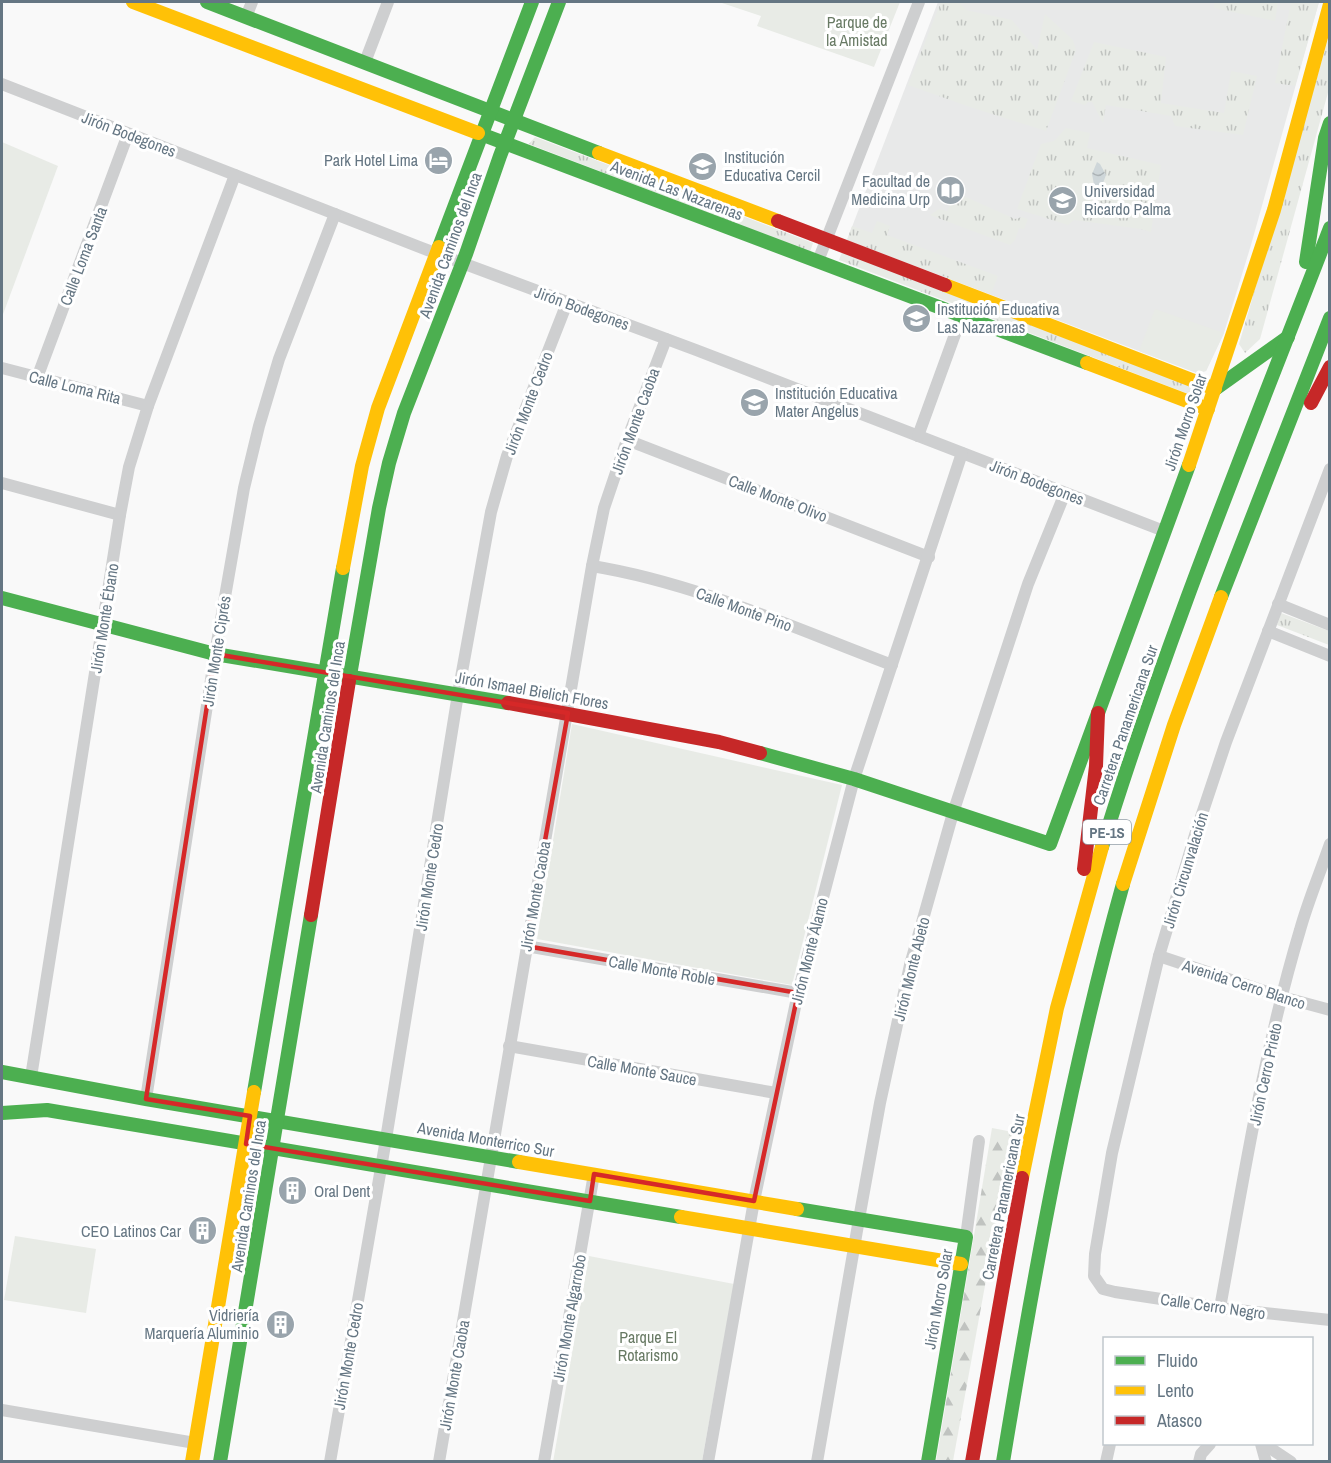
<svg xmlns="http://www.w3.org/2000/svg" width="1331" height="1463" viewBox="0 0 1331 1463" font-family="'Archivo Narrow',sans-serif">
  <defs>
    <pattern id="grass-tufts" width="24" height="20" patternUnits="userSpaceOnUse" patternTransform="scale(1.5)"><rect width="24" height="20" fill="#e8ebe6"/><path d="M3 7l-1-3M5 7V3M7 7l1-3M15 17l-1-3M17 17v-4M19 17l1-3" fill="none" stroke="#c0c3c0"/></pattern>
    <pattern id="forest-firs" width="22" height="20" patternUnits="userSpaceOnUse" patternTransform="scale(1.5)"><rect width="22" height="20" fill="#e8ebe6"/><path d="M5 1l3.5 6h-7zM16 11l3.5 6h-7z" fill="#c0c3c0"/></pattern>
    <pattern id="water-waves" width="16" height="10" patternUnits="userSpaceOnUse" patternTransform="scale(1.5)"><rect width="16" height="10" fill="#ced6d9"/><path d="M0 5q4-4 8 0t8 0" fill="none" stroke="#abb2b5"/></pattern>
  </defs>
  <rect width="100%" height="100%" fill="#f9f9f9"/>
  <path fill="#e8e9e9" d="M938,2H1319L1251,245L1224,333L1206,371L1197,373L847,240Z"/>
  <g fill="url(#grass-tufts)">
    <path d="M941,2H958L966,10L1012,20L1037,50L1045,14L1073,40L1076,50L1046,131L970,107L908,85Z"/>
    <path d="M1214,2H1278L1275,21L1214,8Z"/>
    <path d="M1291,2H1319L1295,86L1275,83Z"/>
    <path d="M1329,36V89L1260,339L1245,353L1239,344Z"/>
    <path d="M1094,42L1166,57L1161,103L1224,113L1231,71L1257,76L1243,135L1175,126L1171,116L1106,105L1103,123L1092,102H1088L1085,105L1071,101Z"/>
    <path d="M1066,128L1090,133L1087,148L1161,165L1151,232L1141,229L1074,220L1068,225L1017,209L1041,144L1054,141Z"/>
    <path d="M535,137L813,243L810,252L529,144Z"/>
    <path d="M957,193L1015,219L1022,217L1028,219L1024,229L1019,228L1015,240L1010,245L930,215L939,209L947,211Z"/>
    <path d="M877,221L890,226L887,235L998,276L991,294L847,240L852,226L872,233Z"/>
    <path d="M842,252L1202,390L1199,398L839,260Z"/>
    <path d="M1281,613L1329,631V645L1277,625Z"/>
  </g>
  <path fill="url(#forest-firs)" d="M992,1128L1013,1132L953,1461L936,1462Z"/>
  <g fill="#e8ebe6">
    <path d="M719,2H900L874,67L757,26L761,16Z"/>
    <path d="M2,142L58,166L2,317Z"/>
    <path d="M1155,309L1224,333L1206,371L1197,373L1139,351Z"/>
    <path d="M572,724L842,785L792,985L537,939Z"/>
    <path d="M15,1236L96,1249L86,1313L4,1300Z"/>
    <path d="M589,1256L734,1284L702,1461L553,1462Z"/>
  </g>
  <path fill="url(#water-waves)" d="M1097,162L1100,164L1106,175L1100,191L1098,192L1095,190L1092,174Z"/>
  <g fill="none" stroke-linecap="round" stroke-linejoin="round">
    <g stroke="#cecfd0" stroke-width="12">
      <path d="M246,17L252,2"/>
      <path d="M365,62L388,2"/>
      <path d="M2,84L422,248L696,350L1164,531"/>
      <path d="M818,261L919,2"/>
      <path d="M2,368L148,406"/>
      <path d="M37,378L128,134"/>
      <path d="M918,436L962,315"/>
      <path d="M627,440L929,557"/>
      <path d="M1330,469L1226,742L1195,835L1159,956L1112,1153L1095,1254L1094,1276L1103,1289L1115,1292L1220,1308L1330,1320"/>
      <path d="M2,483L120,515"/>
      <path d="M592,566C696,583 794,628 892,665"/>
      <path d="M1278,604L1330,625"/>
      <path d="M1268,631L1330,656"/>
      <path d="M526,946L798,993"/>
      <path d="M1159,956L1282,997L1330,1010"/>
      <path d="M509,1046L776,1093"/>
      <path d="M31,1077L120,515L129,467L148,406L235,175"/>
      <path d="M146,1099L215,654L244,488L259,426L279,359L335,214"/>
      <path d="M966,1237L979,1141"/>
      <path d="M1220,1308C1243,1182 1263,1053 1300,930C1308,901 1320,873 1330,844"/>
      <path d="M2,1410L195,1443"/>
      <path d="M1261,1444L1266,1462"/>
      <path d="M1264,1444L1291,1462"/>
      <path d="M330,1462L386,1139L458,694L491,512L507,456L567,303"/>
      <path d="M439,1462L592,566L604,508L627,440L666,339"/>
      <path d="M544,1462L594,1174"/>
      <path d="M708,1462L754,1201L798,993L854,779L962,453"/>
      <path d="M817,1462L859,1219L880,1103L910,965L953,813L1028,584L1065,493"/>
      <path d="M1106,1462L1110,1444"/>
      <path d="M1199,1462L1201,1454L1210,1444"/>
    </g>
    <g stroke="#4caf50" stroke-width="14">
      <path d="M207,2L599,153"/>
      <path d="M478,133L1087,363"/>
      <path d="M439,247L532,2"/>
      <path d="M1306,262L1325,138L1330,123"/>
      <path d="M1215,389L1288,337"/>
      <path d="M1221,597L1330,318"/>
      <path d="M2,598L215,654L508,703"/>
      <path d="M349,681L379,508L389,463L404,413L466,254L500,156L559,2"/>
      <path d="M760,753L854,779L1050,844L1189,465"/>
      <path d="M1102,847C1167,636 1251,433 1330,228"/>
      <path d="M2,1072L146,1099L519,1162"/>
      <path d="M254,1092L343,568"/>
      <path d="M2,1113L47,1110L681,1217"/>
      <path d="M797,1209L966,1237L928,1462"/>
      <path d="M220,1462L311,915"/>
      <path d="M1003,1462C1035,1268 1070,1074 1123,884"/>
    </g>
    <g stroke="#ffc107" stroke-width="14">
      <path d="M133,2L478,133"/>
      <path d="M599,153L778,221"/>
      <path d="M945,285L1215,389"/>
      <path d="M1087,363L1208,409"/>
      <path d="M1189,465L1274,210L1330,4"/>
      <path d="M343,568L362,466L378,408L439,247"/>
      <path d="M1123,884L1174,725L1221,597"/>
      <path d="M519,1162L797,1209"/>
      <path d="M1022,1178L1057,1008L1102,847"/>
      <path d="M681,1217L961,1264"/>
      <path d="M192,1462L254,1092"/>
    </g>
    <g stroke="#c62828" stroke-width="14">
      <path d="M778,221L945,285"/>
      <path d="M1311,403L1330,367"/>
      <path d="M508,703L719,742L760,753"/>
      <path d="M1084,869L1096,766L1098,713"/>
      <path d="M311,915L349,681"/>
      <path d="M972,1462L1022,1178"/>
    </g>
  </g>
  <path fill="none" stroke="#d62828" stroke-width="4.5" stroke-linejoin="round" d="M215,654L568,713L526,946L798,993L754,1201L594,1174L590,1201L246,1144L250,1116L146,1099Z"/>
  <defs>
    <symbol id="hotel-disc" viewBox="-11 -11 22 22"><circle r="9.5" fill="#99a4ac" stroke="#fff"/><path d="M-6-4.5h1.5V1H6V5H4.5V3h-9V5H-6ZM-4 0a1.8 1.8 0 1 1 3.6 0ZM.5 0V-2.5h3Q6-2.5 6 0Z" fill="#fff"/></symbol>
    <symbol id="school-disc" viewBox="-11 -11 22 22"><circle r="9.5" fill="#99a4ac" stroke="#fff"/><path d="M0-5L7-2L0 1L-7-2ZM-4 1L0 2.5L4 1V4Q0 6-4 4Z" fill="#fff"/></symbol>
    <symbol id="library-disc" viewBox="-11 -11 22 22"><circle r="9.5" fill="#99a4ac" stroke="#fff"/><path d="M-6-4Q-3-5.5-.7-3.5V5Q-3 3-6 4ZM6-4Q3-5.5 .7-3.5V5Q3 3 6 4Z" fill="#fff"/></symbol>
    <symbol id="university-disc" viewBox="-11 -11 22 22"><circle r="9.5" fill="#99a4ac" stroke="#fff"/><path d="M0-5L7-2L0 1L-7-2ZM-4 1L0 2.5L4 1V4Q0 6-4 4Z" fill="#fff"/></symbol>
    <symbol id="building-disc" viewBox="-11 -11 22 22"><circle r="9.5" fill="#99a4ac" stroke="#fff"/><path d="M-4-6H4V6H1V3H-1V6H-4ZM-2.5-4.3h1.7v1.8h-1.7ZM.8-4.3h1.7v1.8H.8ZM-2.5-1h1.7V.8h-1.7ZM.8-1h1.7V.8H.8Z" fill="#fff"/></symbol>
  </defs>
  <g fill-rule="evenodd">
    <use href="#hotel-disc" x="422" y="144" width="33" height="33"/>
    <use href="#school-disc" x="686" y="150" width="33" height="33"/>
    <use href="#library-disc" x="934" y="174" width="33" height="33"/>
    <use href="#university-disc" x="1046" y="184" width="33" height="33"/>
    <use href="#school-disc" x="900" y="302" width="33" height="33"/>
    <use href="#school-disc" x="738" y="386" width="33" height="33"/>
    <use href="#building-disc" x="276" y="1174" width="33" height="33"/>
    <use href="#building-disc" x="186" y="1214" width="33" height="33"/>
    <use href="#building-disc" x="264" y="1308" width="33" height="33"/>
  </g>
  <g text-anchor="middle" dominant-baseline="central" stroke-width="6" stroke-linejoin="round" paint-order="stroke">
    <rect fill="#fff" stroke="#939fa8" stroke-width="1.5" x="1083" y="820" width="48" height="24" rx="4.5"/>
    <g font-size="15" font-weight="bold" fill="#657683">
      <text x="1107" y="832">PE-1S</text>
    </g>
    <g font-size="16" fill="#687a64" stroke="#fff">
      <text x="857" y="22">Parque de<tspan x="857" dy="18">la Amistad</tspan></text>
      <text x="648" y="1337">Parque El<tspan x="648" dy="18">Rotarismo</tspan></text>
    </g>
    <g font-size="16" fill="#657683" stroke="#fff">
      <text transform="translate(129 134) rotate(21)">Jirón Bodegones</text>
      <text transform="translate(677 190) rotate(21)">Avenida Las Nazarenas</text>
      <text transform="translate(450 245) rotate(-70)">Avenida Caminos del Inca</text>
      <text transform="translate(83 256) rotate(-69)">Calle Loma Santa</text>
      <text transform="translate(582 308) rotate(20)">Jirón Bodegones</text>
      <text transform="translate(75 387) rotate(14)">Calle Loma Rita</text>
      <text transform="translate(528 403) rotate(-69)">Jirón Monte Cedro</text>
      <text transform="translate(635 421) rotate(-70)">Jirón Monte Caoba</text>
      <text transform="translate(1185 422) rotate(-71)">Jirón Morro Solar</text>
      <text transform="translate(1037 482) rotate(21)">Jirón Bodegones</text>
      <text transform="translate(778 498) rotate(21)">Calle Monte Olivo</text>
      <text transform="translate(744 609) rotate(20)">Calle Monte Pino</text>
      <text transform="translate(104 618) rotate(-81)">Jirón Monte Ébano</text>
      <text transform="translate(216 651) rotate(-81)">Jirón Monte Ciprés</text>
      <text transform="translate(532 690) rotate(10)">Jirón Ismael Bielich Flores</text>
      <text transform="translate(327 717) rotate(-81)">Avenida Caminos del Inca</text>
      <text transform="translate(1125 725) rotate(-71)">Carretera Panamericana Sur</text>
      <text transform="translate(1185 870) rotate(-73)">Jirón Circunvalación</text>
      <text transform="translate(429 877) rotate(-81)">Jirón Monte Cedro</text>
      <text transform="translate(535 896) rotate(-80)">Jirón Monte Caoba</text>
      <text transform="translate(809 951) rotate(-76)">Jirón Monte Álamo</text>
      <text transform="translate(911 969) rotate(-76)">Jirón Monte Abeto</text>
      <text transform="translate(662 970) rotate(10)">Calle Monte Roble</text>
      <text transform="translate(1244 984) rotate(18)">Avenida Cerro Blanco</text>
      <text transform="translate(642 1070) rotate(10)">Calle Monte Sauce</text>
      <text transform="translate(1265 1074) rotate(-78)">Jirón Cerro Prieto</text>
      <text transform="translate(486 1139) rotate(10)">Avenida Monterrico Sur</text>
      <text transform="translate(248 1196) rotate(-81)">Avenida Caminos del Inca</text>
      <text transform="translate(1003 1197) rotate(-79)">Carretera Panamericana Sur</text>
      <text transform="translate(938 1299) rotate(-80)">Jirón Morro Solar</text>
      <text transform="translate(1213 1306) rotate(8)">Calle Cerro Negro</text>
      <text transform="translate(569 1318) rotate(-80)">Jirón Monte Algarrobo</text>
      <text transform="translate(348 1356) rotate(-80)">Jirón Monte Cedro</text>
      <text transform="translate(454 1375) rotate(-80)">Jirón Monte Caoba</text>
    </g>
    <g font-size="16" fill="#657683" stroke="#fff" text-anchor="start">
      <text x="724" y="157">Institución<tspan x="724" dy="18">Educativa Cercil</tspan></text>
      <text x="418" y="160" text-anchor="end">Park Hotel Lima</text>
      <text x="930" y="181" text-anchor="end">Facultad de<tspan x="930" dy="18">Medicina Urp</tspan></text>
      <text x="1084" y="191">Universidad<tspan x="1084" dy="18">Ricardo Palma</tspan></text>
      <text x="937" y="309">Institución Educativa<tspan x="937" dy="18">Las Nazarenas</tspan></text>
      <text x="775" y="393">Institución Educativa<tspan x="775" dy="18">Mater Angelus</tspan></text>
      <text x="314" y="1191">Oral Dent</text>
      <text x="181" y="1231" text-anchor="end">CEO Latinos Car</text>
      <text x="259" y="1315" text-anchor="end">Vidriería<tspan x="259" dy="18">Marquería Aluminio</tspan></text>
    </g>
  </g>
  <rect width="1331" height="1463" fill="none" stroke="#657683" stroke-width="6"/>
  <rect x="1103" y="1337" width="210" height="108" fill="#ffffff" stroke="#c1c8cd" stroke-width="1.5"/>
  <rect x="1115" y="1356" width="30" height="9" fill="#4caf50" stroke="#c1c8cd" stroke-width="1.5"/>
  <text x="1157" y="1367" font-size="18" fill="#657683">Fluido</text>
  <rect x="1115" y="1386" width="30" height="9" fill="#ffc107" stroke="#c1c8cd" stroke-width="1.5"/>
  <text x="1157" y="1397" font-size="18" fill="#657683">Lento</text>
  <rect x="1115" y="1416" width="30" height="9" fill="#c62828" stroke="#c1c8cd" stroke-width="1.5"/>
  <text x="1157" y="1427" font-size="18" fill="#657683">Atasco</text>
</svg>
